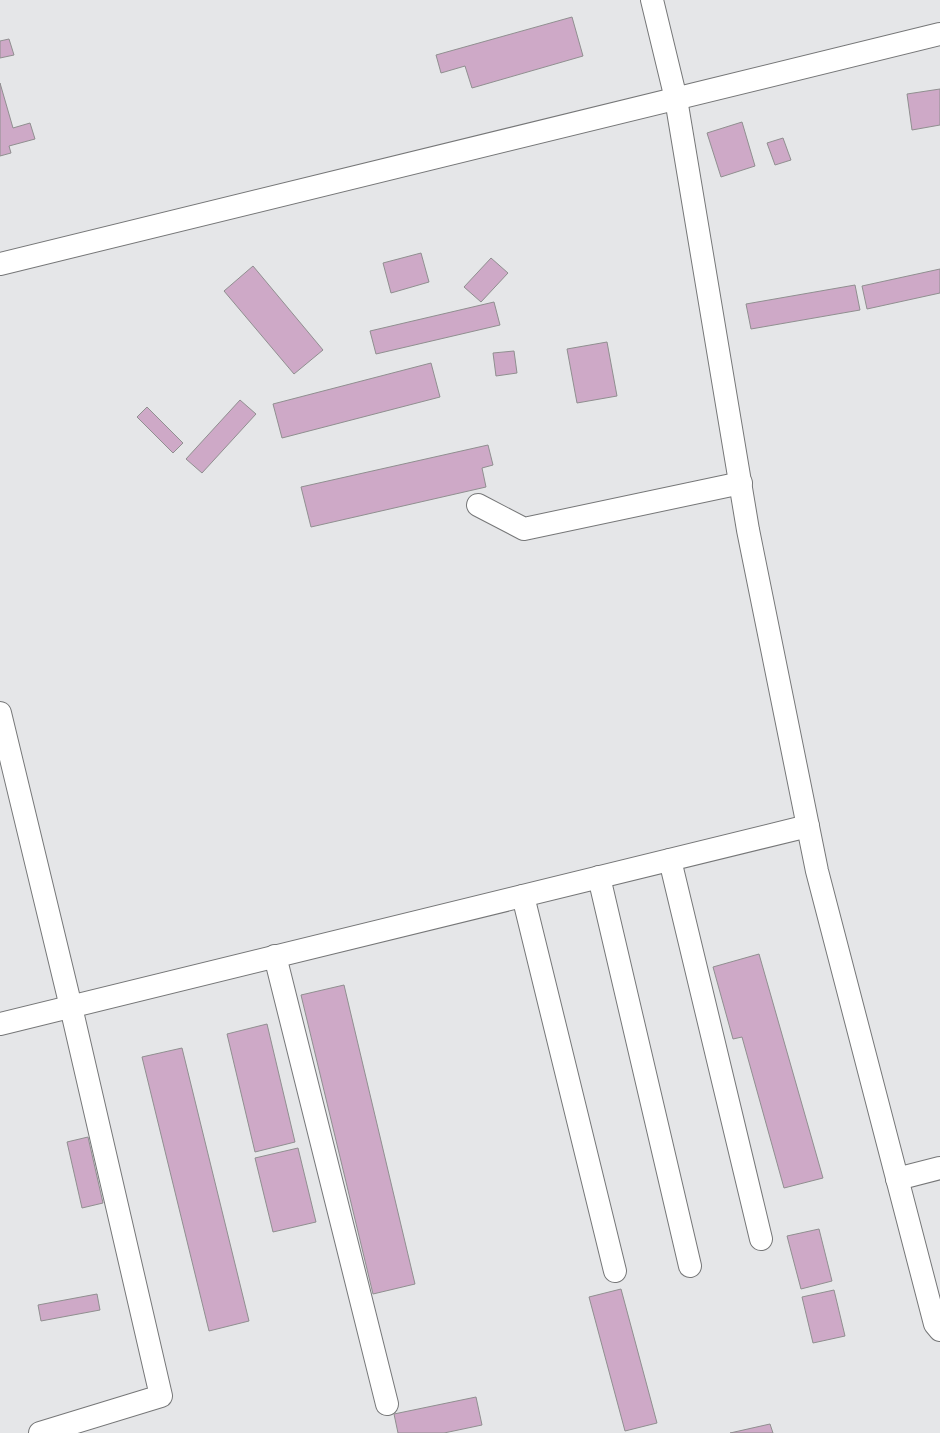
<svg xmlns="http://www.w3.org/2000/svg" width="940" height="1433" viewBox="0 0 940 1433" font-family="'DejaVu Sans',sans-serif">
  <rect width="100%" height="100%" fill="#e5e6e8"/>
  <g fill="#cea9c7" stroke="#908f90">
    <path d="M572,17L583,56L472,88L465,66L441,73L436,55Z"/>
    <path d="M9,39L14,55L0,58V41Z"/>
    <path d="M0,83L13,128L30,123L35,139L9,146L11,153L0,156Z"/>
    <path d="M940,89V125L912,130L907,94Z"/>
    <path d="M742,122L755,166L721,177L707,133Z"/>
    <path d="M783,138L791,160L775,165L767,143Z"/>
    <path d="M421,253L429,282L391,293L383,263Z"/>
    <path d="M491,258L508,273L481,302L464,287Z"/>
    <path d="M253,266L323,350L294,374L224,291Z"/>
    <path d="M940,269V293L867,309L862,286Z"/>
    <path d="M855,285L860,310L751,329L746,304Z"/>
    <path d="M494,302L500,325L376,354L370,331Z"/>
    <path d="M607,342L617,396L577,403L567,349Z"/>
    <path d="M514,351L517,373L496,376L493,353Z"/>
    <path d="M431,363L440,397L282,438L273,404Z"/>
    <path d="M240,400L256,414L202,473L186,459Z"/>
    <path d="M147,407L183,443L173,453L137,417Z"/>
    <path d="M488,445L493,465L482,468L486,487L311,527L301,487Z"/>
    <path d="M759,954L823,1178L784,1188L742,1037L733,1039L713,967Z"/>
    <path d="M344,985L415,1284L373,1294L301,995Z"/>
    <path d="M267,1024L295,1142L255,1152L227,1034Z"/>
    <path d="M182,1048L249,1321L209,1331L142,1057Z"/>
    <path d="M88,1137L103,1203L82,1208L67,1142Z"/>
    <path d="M298,1148L316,1222L273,1232L255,1158Z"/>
    <path d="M819,1229L832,1281L801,1289L787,1236Z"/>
    <path d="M621,1289L657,1423L625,1431L589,1297Z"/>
    <path d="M834,1290L845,1336L813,1343L802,1297Z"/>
    <path d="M97,1294L100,1310L41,1321L38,1305Z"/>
    <path d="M476,1397L482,1425L444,1433H398L394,1414Z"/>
    <path d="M770,1424L773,1433H730Z"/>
  </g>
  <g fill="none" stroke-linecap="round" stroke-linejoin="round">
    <defs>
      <g id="minor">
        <path d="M652,0L676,99L748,530L817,871L935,1324L940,1330"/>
        <path d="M0,264L940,34"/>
        <path d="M478,505L524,529L741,483"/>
        <path d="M0,713L71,1007L161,1396L40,1433"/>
        <path d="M670,860L761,1239"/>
        <path d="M599,877L690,1266"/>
        <path d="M523,896L615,1271"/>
        <path d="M275,956L387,1404"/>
        <path d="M0,1024L808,826"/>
        <path d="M897,1179L940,1168"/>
      </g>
    </defs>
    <use href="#minor" stroke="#767778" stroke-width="24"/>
    <use href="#minor" stroke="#fff" stroke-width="22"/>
  </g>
</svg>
